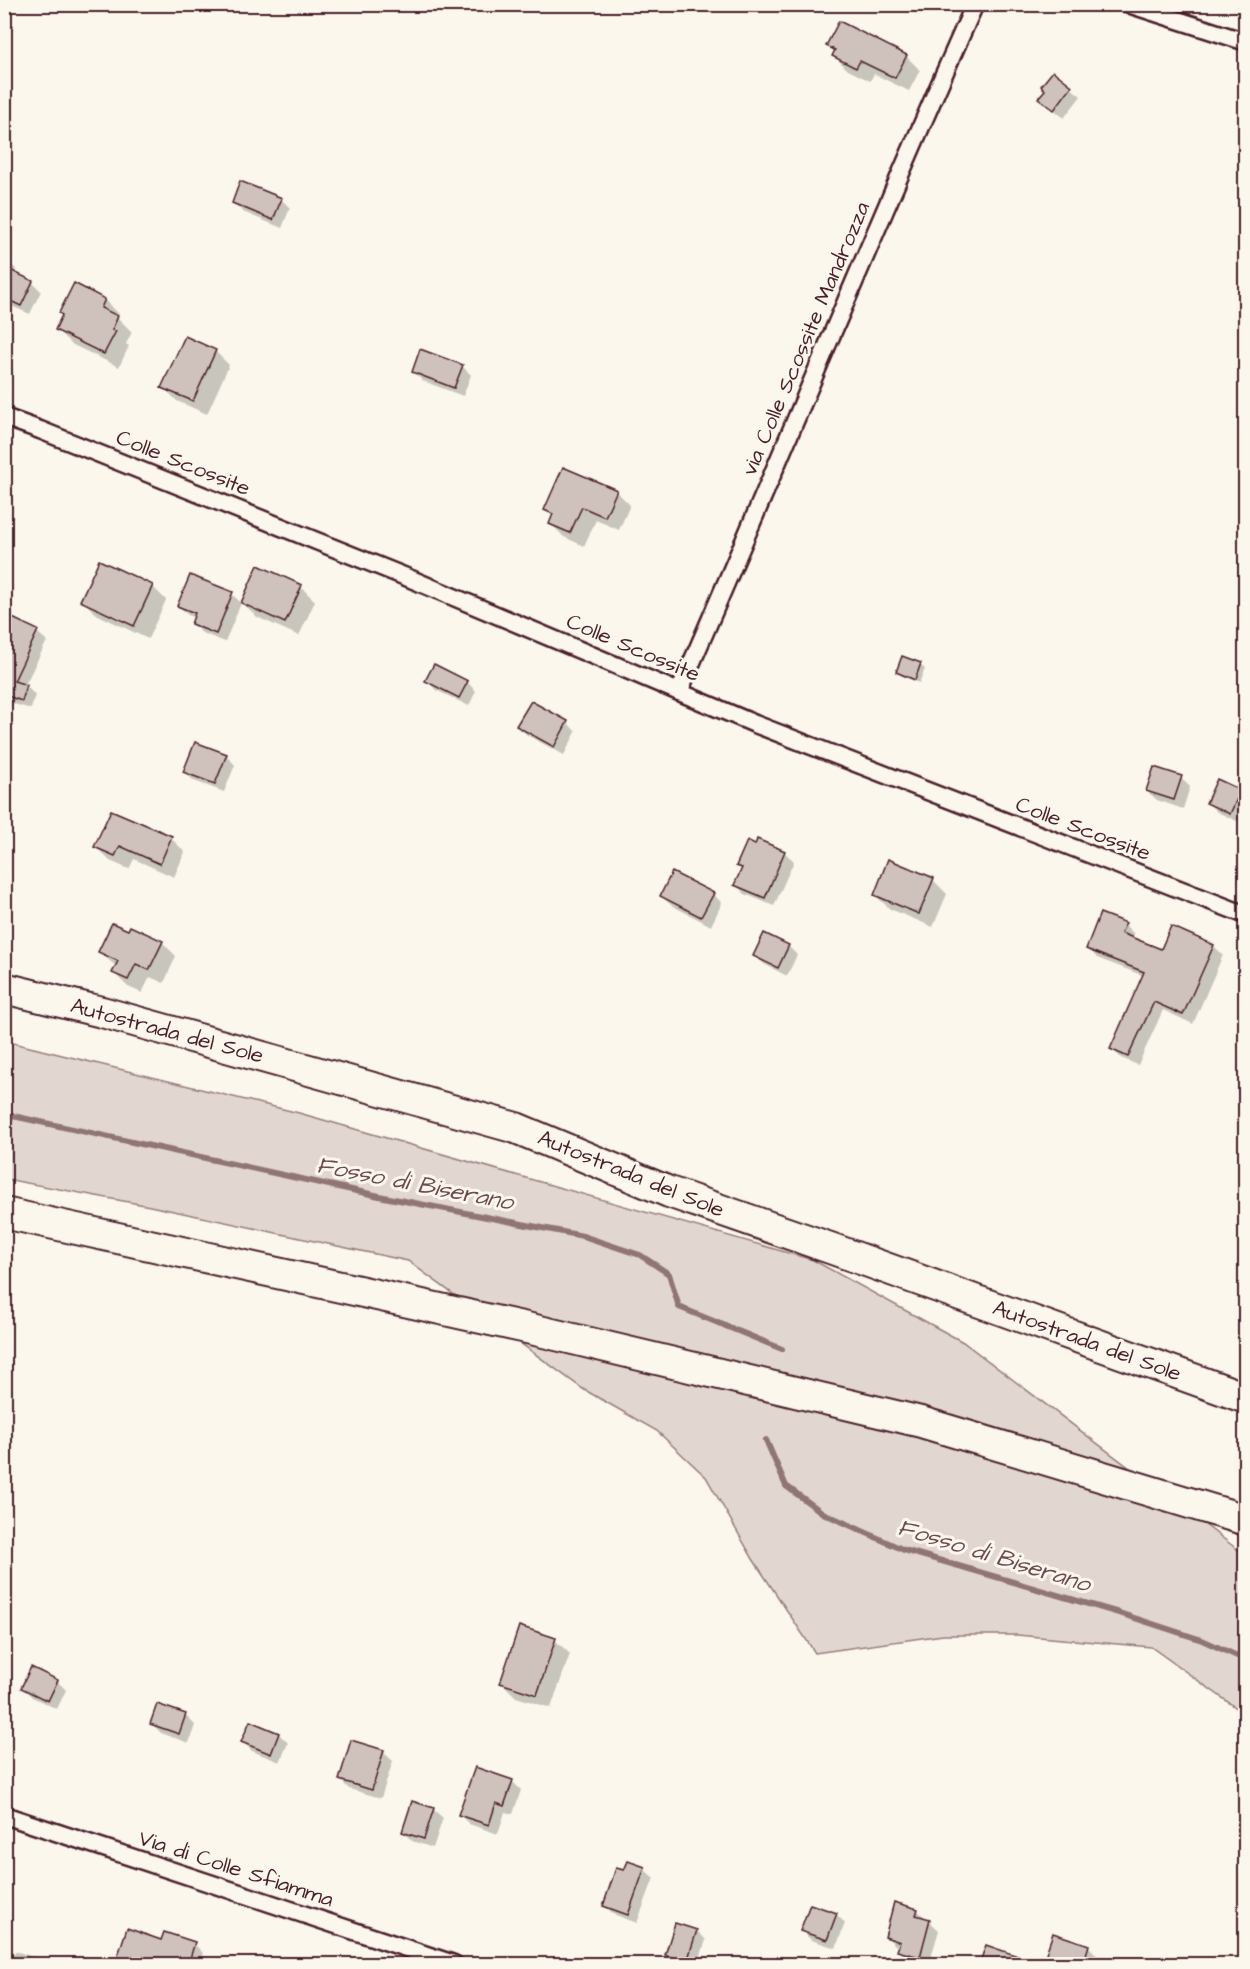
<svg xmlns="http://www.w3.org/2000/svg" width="1250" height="1969" viewBox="0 0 1250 1969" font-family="'Architects Daughter',sans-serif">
  <rect width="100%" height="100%" fill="#fbf7ec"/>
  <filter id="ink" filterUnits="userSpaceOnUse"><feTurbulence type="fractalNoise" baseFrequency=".0167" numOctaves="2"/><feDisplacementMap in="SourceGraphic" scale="12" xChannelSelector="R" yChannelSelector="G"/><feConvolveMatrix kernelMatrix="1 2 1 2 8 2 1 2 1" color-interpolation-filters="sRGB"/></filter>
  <g filter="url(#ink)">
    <path fill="#e2d7d0" stroke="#967b7e" stroke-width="1.5" d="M5,1041L299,1113L813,1260L963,1342L1245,1555V1714L1151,1647L1017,1635H943L815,1653L753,1559L706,1477L657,1431L583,1389L408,1261L150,1206L5,1179Z"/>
    <g fill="#0003">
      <path d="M828,45L906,56L920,70L909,91L874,74L870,81L848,70L834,56L835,53Z"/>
      <path d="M1053,73L1081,96L1064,118L1040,98L1046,90Z"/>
      <path d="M281,199L290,208L282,228L243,212L233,203Z"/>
      <path d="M4,258L16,269L14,274L32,282L41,291L30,314L4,303Z"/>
      <path d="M105,300L119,314L117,317L132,332L126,344L129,346L119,367L71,344L57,330Z"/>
      <path d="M215,351L229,365L207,414L177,401L163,387Z"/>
      <path d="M462,366L471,375L463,396L423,381L413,372Z"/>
      <path d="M616,491L630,505L619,530L596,520L584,546L564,537L550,523L553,517L546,509Z"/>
      <path d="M259,567L301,587L315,601L299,636L257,617L243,603Z"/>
      <path d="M152,586L166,600L148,639L96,614L82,600Z"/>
      <path d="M232,594L241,603L225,642L202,633L192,624L195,618L188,615L179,606Z"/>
      <path d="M4,616L37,632L47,641L25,685L35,695L31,709L4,701Z"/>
      <path d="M903,658L920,665L925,669L919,683L902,676L898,672Z"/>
      <path d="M427,681L467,682L476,691L469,706L436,690Z"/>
      <path d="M531,703L567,722L576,732L564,755L527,735L518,726Z"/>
      <path d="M226,755L235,765L224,792L194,781L185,772Z"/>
      <path d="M1181,778L1190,787L1183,809L1157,800L1147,791Z"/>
      <path d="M1241,780L1246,782V809L1239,822L1217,812L1208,803L1236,789Z"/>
      <path d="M112,812L171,838L185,852L174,877L134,859L129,869L110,861L96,847Z"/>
      <path d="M784,852L794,861L774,906L745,894L736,885L742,870L738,865Z"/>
      <path d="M933,880L947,894L933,927L890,909L875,895Z"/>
      <path d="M713,894L722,903L711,926L671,905L661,896Z"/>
      <path d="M1125,925L1134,934L1132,939L1162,951L1172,928L1214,946L1223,955L1193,1024L1163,1010L1138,1065L1121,1058L1111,1048L1144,976L1097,958L1088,948Z"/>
      <path d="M162,942L176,956L164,983L150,977L142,993L128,987L114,973L117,967L99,952Z"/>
      <path d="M788,946L797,955L787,976L764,964L754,955Z"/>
      <path d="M520,1628L555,1640L570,1654L551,1708L516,1697L502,1683Z"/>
      <path d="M57,1681L66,1690L57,1709L32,1697L23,1688Z"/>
      <path d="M158,1706L186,1716L195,1725L189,1743L161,1733L152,1724Z"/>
      <path d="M250,1723L279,1734L288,1743L280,1762L252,1751L243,1742Z"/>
      <path d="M383,1752L393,1761L381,1798L349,1789L340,1780Z"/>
      <path d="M512,1781L521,1790L513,1814L505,1812L498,1834L469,1824L460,1815Z"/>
      <path d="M433,1809L443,1818L433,1848L412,1841L403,1832Z"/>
      <path d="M629,1863L644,1869L654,1878L637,1923L613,1914L604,1905Z"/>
      <path d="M917,1910L939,1930L929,1964L908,1959L899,1950L900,1947L896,1946L887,1937Z"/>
      <path d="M836,1914L845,1923L836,1948L811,1940L802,1931Z"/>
      <path d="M676,1925L697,1931L706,1940L698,1964H676L667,1954Z"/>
      <path d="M162,1942L194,1944L203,1953L199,1964H121L117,1961Z"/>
      <path d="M1088,1946L1101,1959L1099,1964H1044Z"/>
      <path d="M4,1951L14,1954L15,1951L56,1964H4Z"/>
    </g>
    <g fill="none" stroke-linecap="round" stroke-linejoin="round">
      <g stroke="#907477" stroke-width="6">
        <path d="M4,1114L384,1197L583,1236L640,1255L669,1274L679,1307L782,1349"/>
        <path d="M766,1440L786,1486L823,1513L904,1550L1119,1613L1202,1640L1246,1660"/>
      </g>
    </g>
    <g fill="#cfc2bc" stroke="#4a1f2b" stroke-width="1.5">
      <path d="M839,21L907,55L895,78L860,61L856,68L832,56L835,50L826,46Z"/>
      <path d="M1053,71L1072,86L1054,110L1038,98L1045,90L1041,86Z"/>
      <path d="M240,181L282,198L273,220L232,203Z"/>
      <path d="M4,267L33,281L21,306L4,298Z"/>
      <path d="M74,283L105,299L101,308L118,316L112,330L116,331L104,354L55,330L62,315L59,313Z"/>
      <path d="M185,336L216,350L193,401L161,388Z"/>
      <path d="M420,349L463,365L454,388L412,372Z"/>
      <path d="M563,467L617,490L605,517L582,507L570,533L549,524L553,514L544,510Z"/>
      <path d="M99,560L153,585L134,626L80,601Z"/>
      <path d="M258,565L302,585L285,623L241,603Z"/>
      <path d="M190,575L233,592L216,634L191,624L195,613L177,606Z"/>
      <path d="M4,614L38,630L14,681L27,685L22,701L7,696L4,701Z"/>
      <path d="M902,656L921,663L915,680L896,672Z"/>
      <path d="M434,664L468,681L459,698L425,681Z"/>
      <path d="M531,701L568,721L554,747L516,726Z"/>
      <path d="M195,742L227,754L215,784L183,772Z"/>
      <path d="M1154,767L1182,776L1174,800L1146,791Z"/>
      <path d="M1217,779L1241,790L1230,814L1206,803Z"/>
      <path d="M111,810L172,836L160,864L120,846L115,856L94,847Z"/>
      <path d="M757,839L785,851L765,898L734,885L742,868L736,866L747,841L755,845Z"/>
      <path d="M888,859L934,878L919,914L874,895Z"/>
      <path d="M672,872L714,893L701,917L660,896Z"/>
      <path d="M1100,913L1126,923L1121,933L1161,949L1171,926L1214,945L1183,1015L1154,1002L1128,1057L1110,1049L1144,972L1086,949Z"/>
      <path d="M112,923L128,930L130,926L163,941L149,970L136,964L128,980L112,973L118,961L98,952Z"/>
      <path d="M764,933L789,945L778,968L753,956Z"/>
      <path d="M519,1626L556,1638L537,1695L500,1683Z"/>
      <path d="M31,1667L58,1680L48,1701L21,1688Z"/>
      <path d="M157,1704L186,1714L179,1734L150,1724Z"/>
      <path d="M250,1721L279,1733L271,1754L241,1742Z"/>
      <path d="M351,1740L384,1750L372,1790L339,1780Z"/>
      <path d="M475,1767L513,1780L504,1806L496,1803L489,1825L458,1815Z"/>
      <path d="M412,1801L434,1808L424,1839L402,1832Z"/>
      <path d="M628,1861L645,1867L628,1915L603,1906L616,1868L624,1870Z"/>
      <path d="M894,1902L918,1909L916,1915L930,1919L920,1957L897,1951L900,1942L885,1937Z"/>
      <path d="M810,1904L837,1913L827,1940L800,1931Z"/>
      <path d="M675,1923L697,1930L687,1962L665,1955Z"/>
      <path d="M127,1928L161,1940L164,1932L195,1942L188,1965H126L116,1961Z"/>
      <path d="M1053,1933L1089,1945L1083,1965H1042Z"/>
      <path d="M986,1945L1035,1962L1034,1965H979Z"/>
    </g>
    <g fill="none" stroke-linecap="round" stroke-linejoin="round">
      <defs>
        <g id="minor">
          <path d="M1128,4L1246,42"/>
          <path d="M4,417L40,430L411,579L755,724L1246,915"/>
          <path d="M679,692C779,463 873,232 975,4"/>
          <path d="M4,1815L454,1964"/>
        </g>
        <g id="motorway">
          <path d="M4,988L102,1012L516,1128L669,1192L833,1249L1246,1398"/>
          <path d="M4,1213L527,1328L921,1422L1246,1520"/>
        </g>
      </defs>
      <use href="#minor" stroke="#4a1f2b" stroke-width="21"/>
      <use href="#motorway" stroke="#4a1f2b" stroke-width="34"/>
      <use href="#minor" stroke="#fbf7ec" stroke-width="16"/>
      <use href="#motorway" stroke="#fbf7ec" stroke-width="30"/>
    </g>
  </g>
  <g text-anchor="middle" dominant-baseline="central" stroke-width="6" stroke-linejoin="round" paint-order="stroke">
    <g font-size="22" fill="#4a1f2b" stroke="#fbf7ec">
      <text transform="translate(806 339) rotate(-67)">via Colle Scossite Mandrozza</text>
      <text transform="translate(183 463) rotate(22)">Colle Scossite</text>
      <text transform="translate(633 648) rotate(23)">Colle Scossite</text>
      <text transform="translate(1083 829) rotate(21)">Colle Scossite</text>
      <text transform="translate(167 1031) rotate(15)">Autostrada del Sole</text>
      <text transform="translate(631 1174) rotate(22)">Autostrada del Sole</text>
      <text transform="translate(1087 1341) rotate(20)">Autostrada del Sole</text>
      <text transform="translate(236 1869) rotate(18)">Via di Colle Sfiamma</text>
    </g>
    <g font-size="24" font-style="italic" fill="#6d4a51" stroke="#fbf7ec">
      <text transform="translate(415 1184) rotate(11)">Fosso di Biserano</text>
      <text transform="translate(994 1556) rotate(17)">Fosso di Biserano</text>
    </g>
  </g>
  <rect width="1250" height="1969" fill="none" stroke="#fbf7ec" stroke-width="24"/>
  <rect x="12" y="12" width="1226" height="1945" fill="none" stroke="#4a1f2b" stroke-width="2" filter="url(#ink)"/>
</svg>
